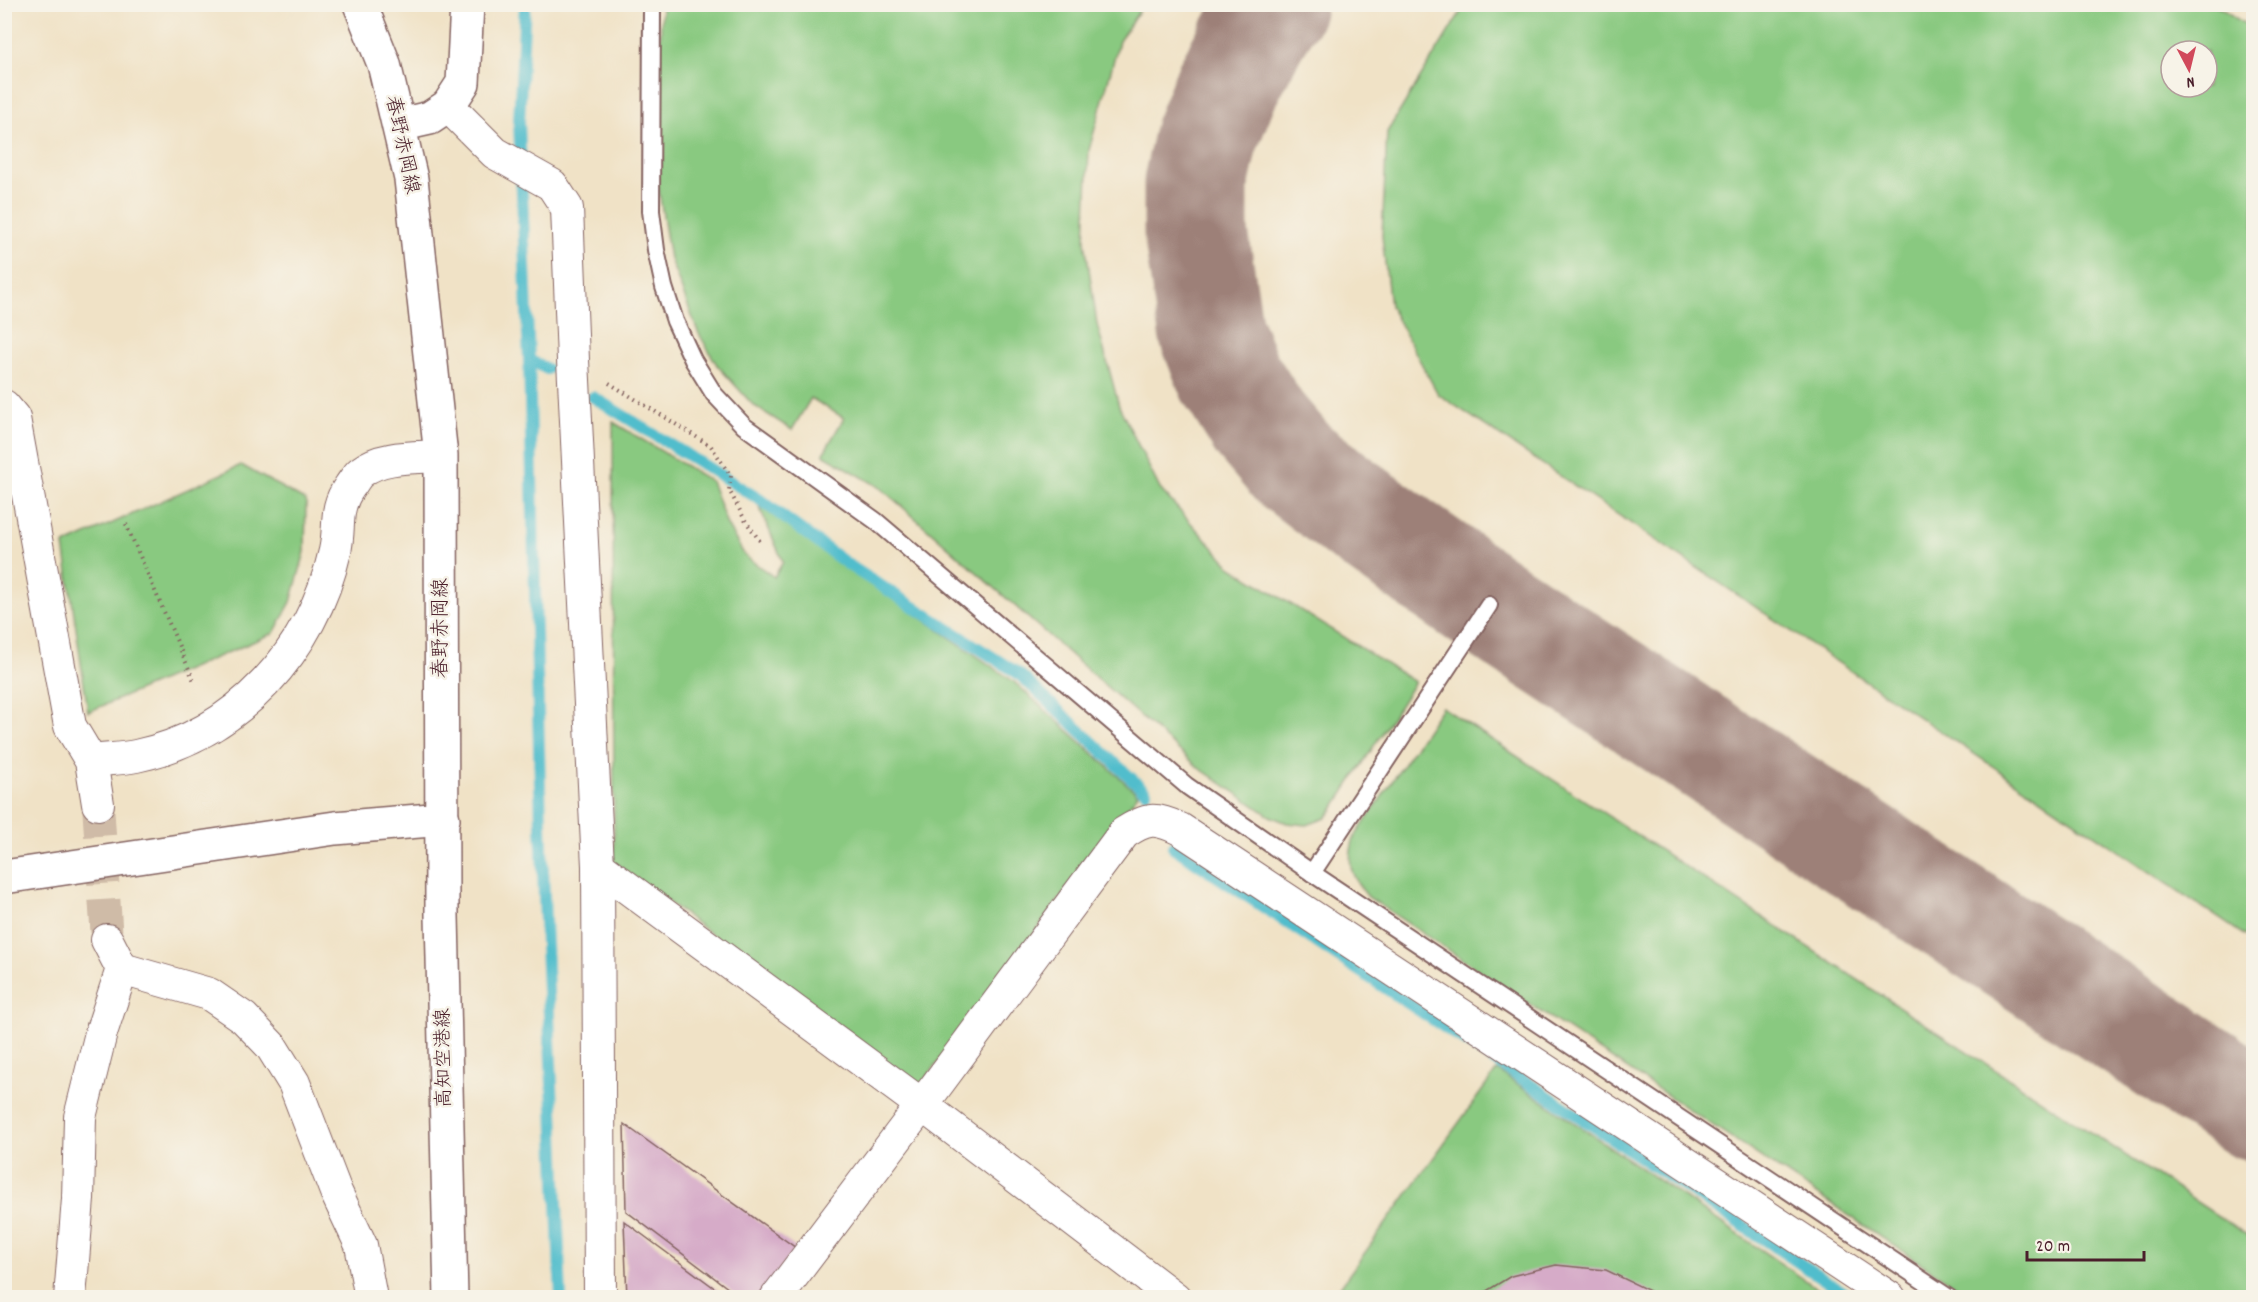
<svg xmlns="http://www.w3.org/2000/svg" width="2258" height="1302" viewBox="0 0 2258 1302" font-family="Dekko,'Klee One',sans-serif">
  <rect width="100%" height="100%" fill="#f7f3e8"/>
  <filter id="ink" filterUnits="userSpaceOnUse"><feTurbulence type="fractalNoise" baseFrequency=".0167" numOctaves="2"/><feDisplacementMap in="SourceGraphic" scale="12" xChannelSelector="R" yChannelSelector="G"/><feConvolveMatrix kernelMatrix="1 2 1 2 8 2 1 2 1" color-interpolation-filters="sRGB"/></filter>
  <filter id="wash" filterUnits="userSpaceOnUse"><feTurbulence type="fractalNoise" baseFrequency=".008" numOctaves="4" result="noise"/><feDisplacementMap in="SourceGraphic" scale="24" xChannelSelector="R" yChannelSelector="G"/><feGaussianBlur stdDeviation="1.35" result="paint"/><feColorMatrix in="noise" values="0 0 0 0 0 0 0 0 0 0 0 0 0 0 0 0 0 1.4 0 .05"/><feComposite in="paint" operator="in"/></filter>
  <g filter="url(#wash)">
    <rect width="100%" height="100%" fill="#f0e2c6"/>
    <g fill="#89c980" stroke="#6a7456" stroke-width="1.5" fill-rule="evenodd">
      <path d="M662,5H1143L1119,41L1089,150L1085,241L1097,324L1119,406L1160,489L1230,566L1415,682L1336,805L1326,818L1307,825L1287,823L1270,816L1199,768L881,488L823,454L844,418L811,398L792,430L753,405L717,365L698,332L670,259L658,185L656,151Z"/>
      <path d="M2216,5L2254,30L2253,941L1438,394L1390,306L1382,236L1387,132L1465,5ZM2171,51H2207V87H2171Z"/>
      <path d="M613,422L711,481L727,525L745,556L774,577L783,562L759,506L1013,681L1138,794L919,1088L614,862Z"/>
      <path d="M241,465L306,501L305,552L291,602L274,633L88,712L64,545Z"/>
      <path d="M1442,707L2253,1239V1297H1972L1368,897C1351,877 1346,863 1354,838Z"/>
      <path d="M1497,1070L1830,1297L1332,1298Z"/>
    </g>
    <g fill="none" stroke-linecap="round" stroke-linejoin="round">
      <g stroke="#51bdcc" stroke-width="12">
        <path d="M525,4L519,122L529,360L541,825L561,1298"/>
        <path d="M529,360L547,369"/>
        <path d="M593,397L759,499L850,566L1019,674L1146,792"/>
        <path d="M1173,847L1852,1298"/>
      </g>
      <path stroke="#9d8078" stroke-width="105" d="M1274,4L1256,31L1227,85L1206,137L1196,183V232L1211,331L1229,376L1259,424L1293,464L1359,514L1489,605L2254,1109"/>
    </g>
    <g id="blocks">
      <g fill="#d6abc8">
        <path d="M624,1124L796,1248L758,1298H741L626,1211Z"/>
        <path d="M624,1221L728,1298H627Z"/>
        <path d="M1556,1265L1606,1270L1652,1292L1657,1298H1475L1511,1276Z"/>
      </g>
    </g>
  </g>
  <g filter="url(#ink)">
    <use href="#blocks" fill-opacity="0" stroke="#846361" stroke-width="1.5"/>
    <g fill="none" stroke-linecap="round" stroke-linejoin="round">
      <path stroke="#cfbba7" stroke-width="32" stroke-dasharray="32 16" stroke-linecap="butt" d="M98,804L107,940"/>
      <defs>
        <g id="service">
          <path d="M652,4L651,211L656,250L664,287L675,321L693,360L714,394L744,426L876,521L1187,786L1312,873L1949,1298"/>
          <path d="M1312,873L1489,605"/>
        </g>
        <g id="minor">
          <path d="M448,106L495,153L552,185L567,208L573,360L598,866L600,1298"/>
          <path d="M4,406L14,418L70,726L91,761L98,804"/>
          <path d="M91,761C106,759 122,759 136,756C237,735 313,650 335,551C341,525 333,510 350,486C353,482 357,475 361,472C382,455 416,458 441,456"/>
          <path d="M598,866L922,1105L1175,1298"/>
          <path d="M122,969L209,994L244,1018L271,1046L294,1083L336,1192L361,1245L371,1298"/>
          <path d="M70,1298L78,1199L80,1117L101,1033L122,969L107,940"/>
          <path d="M776,1298L922,1105L1124,833C1147,818 1155,817 1180,829L1890,1298"/>
        </g>
        <path id="tertiary" d="M399,125L430,118L448,106L463,83L467,4"/>
        <g id="primary">
          <path d="M360,4L384,64L411,179L441,456L442,916L451,1298"/>
          <path d="M4,877L335,828L443,819"/>
        </g>
      </defs>
      <use href="#service" stroke="#846361" stroke-width="20"/>
      <use href="#minor" stroke="#846361" stroke-width="34"/>
      <use href="#tertiary" stroke="#846361" stroke-width="36"/>
      <use href="#primary" stroke="#846361" stroke-width="36"/>
      <g stroke="#846361" stroke-width="4" stroke-dasharray="1.5 4.5" stroke-linecap="butt">
        <path d="M609,383L711,446L731,476L729,490L745,520L762,544"/>
        <path d="M126,524L194,681"/>
      </g>
      <use href="#service" stroke="#fff" stroke-width="16"/>
      <use href="#minor" stroke="#fff" stroke-width="32"/>
      <use href="#tertiary" stroke="#fff" stroke-width="33"/>
      <use href="#primary" stroke="#fff" stroke-width="33"/>
    </g>
  </g>
  <g text-anchor="middle" dominant-baseline="central" stroke-width="5" stroke-linejoin="round" paint-order="stroke">
    <g font-size="20" fill="#4a1f2b" stroke="#f7f3e8">
      <text transform="translate(401 145) rotate(78)">春野赤岡線</text>
      <text transform="translate(442 628) rotate(-90)">春野赤岡線</text>
      <text transform="translate(445 1058) rotate(-91)">高知空港線</text>
    </g>
  </g>
  <rect width="2258" height="1302" fill="none" stroke="#f7f3e8" stroke-width="24"/>
  <g transform="translate(2189 69) rotate(173)"><circle r="28" fill="#f7f3e8" stroke="#b29e9c" stroke-width="1.5"/>
  <path d="M0-4.5L10 22L0 15L-10 22Z" fill="#d1495b"/>
  <text y="-9" font-size="16" font-weight="bold" text-anchor="middle" fill="#4a1f2b">N</text>
  </g>
  <path d="M2027 1251v9h117v-9" fill="none" stroke="#4a1f2b" stroke-width="3"/>
  <text x="2036" y="1251" font-size="18" fill="#4a1f2b" stroke="#f7f3e8" stroke-width="4.5" paint-order="stroke">20 m</text>
</svg>
